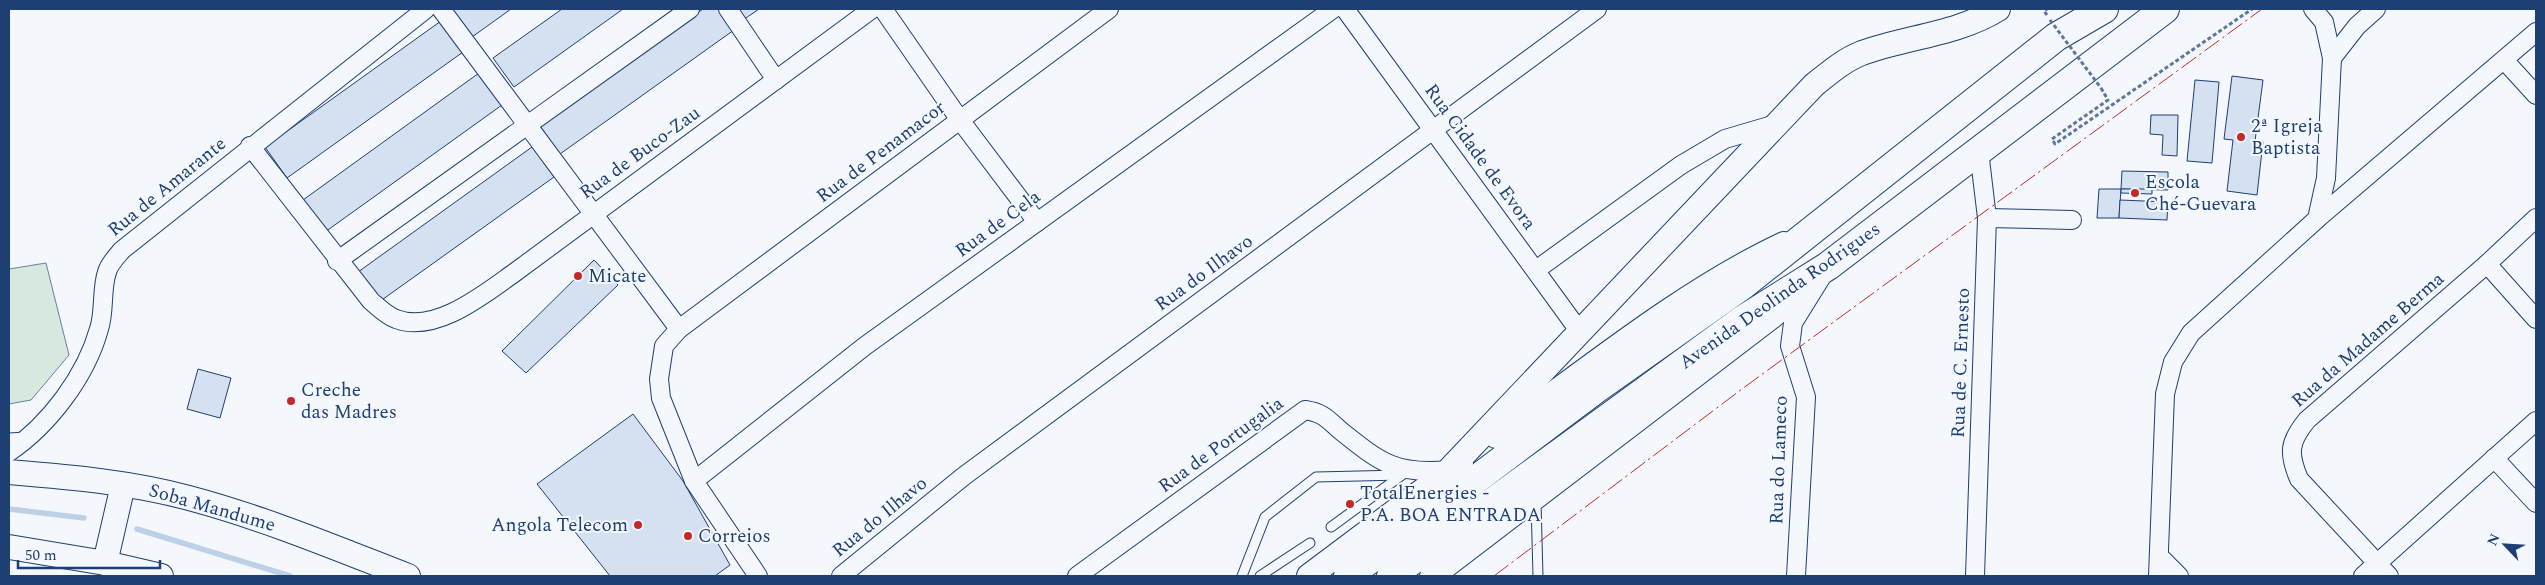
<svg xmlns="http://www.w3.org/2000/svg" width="2545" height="585" viewBox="0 0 2545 585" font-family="Spectral,serif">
  <rect width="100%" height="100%" fill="#f4f7fb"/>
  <path fill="#d7e8df" stroke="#687fa3" d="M46,263L69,355L31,400L9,404V269Z"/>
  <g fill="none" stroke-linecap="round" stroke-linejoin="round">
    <g stroke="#bed0e5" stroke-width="5.5">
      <path d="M9,509L84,518"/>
      <path d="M137,529L290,576"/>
    </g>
  </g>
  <g fill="#d5e0f0" stroke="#1d3f73">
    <path d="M451,9H511L472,37Z"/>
    <path d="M562,9H623L514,87L493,58Z"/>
    <path d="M703,9H719L734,30L560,154L540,126Z"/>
    <path d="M735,9H759L743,20Z"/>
    <path d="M441,21L463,52L287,178L265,147Z"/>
    <path d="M479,73L502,105L325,232L303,200Z"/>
    <path d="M2232,76L2263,80L2255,141L2263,142L2257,195L2227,191L2233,140L2224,139Z"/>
    <path d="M2195,80L2219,82L2212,163L2187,161Z"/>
    <path d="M2151,115H2178L2177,156L2162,155L2163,135L2150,134Z"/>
    <path d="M532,147L554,177L379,302L358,272Z"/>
    <path d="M2122,171L2168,172V190L2121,189Z"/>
    <path d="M2099,189H2121L2119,218H2097Z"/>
    <path d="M2121,189H2152V194L2121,193Z"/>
    <path d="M2120,200L2168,202L2167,220L2119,218Z"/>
    <path d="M594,260L618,285L526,373L502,351Z"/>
    <path d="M198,369L231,378L220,418L187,409Z"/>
    <path d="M633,414L683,481L730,565L715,576H610L537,484Z"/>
  </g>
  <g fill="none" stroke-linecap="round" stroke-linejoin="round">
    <defs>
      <g id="lane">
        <path d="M9,438L26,437"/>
        <path d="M1536,502L1538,576"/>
        <path d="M1331,527L1402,475"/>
        <path d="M1242,576L1265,517L1316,477L1402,475"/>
        <path d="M1260,576L1310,543"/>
      </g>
      <g id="street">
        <path d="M441,9L679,329"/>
        <path d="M728,9L776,80"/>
        <path d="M883,9L960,120L1037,222"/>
        <path d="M1345,9L1580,332"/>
        <path d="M2313,9L2324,22L2332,58L2326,178L2317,219"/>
        <path d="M2332,58L2357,26L2376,9"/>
        <path d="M2505,61L2536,95"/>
        <path d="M250,146L371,301C378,307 387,316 396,319C435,334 483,295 514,273L872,9"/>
        <path d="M1987,218L2072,220"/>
        <path d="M337,261L690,9"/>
        <path d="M2487,264L2536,319"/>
        <path d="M1536,270L1681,165L1725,139L1776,124"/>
        <path d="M9,452C49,425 86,376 99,329C105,311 101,290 107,272C109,264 117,256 122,250L426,9"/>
        <path d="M2494,458L2536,503"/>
        <path d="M694,481L865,346L1333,9"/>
        <path d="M2159,556L2179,576"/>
        <path d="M758,576L694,481L661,398L659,379L664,346L679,329L1109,9"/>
        <path d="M841,576L964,476L1597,9"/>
        <path d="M1077,576L1305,410C1324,413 1327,419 1341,431C1381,463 1396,475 1449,470"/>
        <path d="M1796,576L1806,397L1790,346L1793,323L1824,273"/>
        <path d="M1975,576L1987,218L1979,151"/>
        <path d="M2158,576L2165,394L2173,362L2191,333L2317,219L2536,32"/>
        <path d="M2363,576L2536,421"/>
        <path d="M2389,576L2299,479C2288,453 2289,442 2307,420L2487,264L2536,218"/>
      </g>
      <g id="secondary">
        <path d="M1496,436C1586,371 1684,291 1784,244"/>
        <path d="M1449,470L1814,85C1829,73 1844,60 1862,53C1906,37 1958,34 1998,9"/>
        <path d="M9,472C69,477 131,482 189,498C264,518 336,548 408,576"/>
        <path d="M9,547L105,563L161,576"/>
        <path d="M105,563L123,485"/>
        <path d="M1309,576L1461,462"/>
        <path d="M1432,576L1771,317L1791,300"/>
      </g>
      <g id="highway">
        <path d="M1348,576L1596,389L1743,285L2056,37L2104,9"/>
        <path d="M1391,576L1742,320L1828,266L2165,9"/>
      </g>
    </defs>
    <use href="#lane" stroke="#1d3f73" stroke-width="11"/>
    <use href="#street" stroke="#1d3f73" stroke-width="20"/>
    <use href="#secondary" stroke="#1d3f73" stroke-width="26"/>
    <use href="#highway" stroke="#1d3f73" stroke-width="30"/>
    <g stroke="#5e769c" stroke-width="3" stroke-dasharray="4 2.5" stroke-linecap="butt">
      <path d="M2047,15L2044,11L2047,9"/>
      <path d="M2101,88L2108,100L2052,139L2055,144L2252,9"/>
    </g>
    <use href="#lane" stroke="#f4f7fb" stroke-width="9"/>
    <use href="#street" stroke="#f4f7fb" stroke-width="18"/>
    <use href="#secondary" stroke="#f4f7fb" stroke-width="24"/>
    <use href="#highway" stroke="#f4f7fb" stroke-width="28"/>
    <path stroke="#5e769c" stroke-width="3" stroke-dasharray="4 2.5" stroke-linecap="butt" d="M2050,20L2101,88"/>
    <path stroke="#c62828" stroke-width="1" stroke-dasharray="18 4 2.5 4" stroke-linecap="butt" d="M1494,576L1742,389L2262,9"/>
  </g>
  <g fill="#c62828" stroke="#f4f7fb" stroke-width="2">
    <circle cx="2241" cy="137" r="5"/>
    <circle cx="2135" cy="193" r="5"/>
    <circle cx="578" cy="276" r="5"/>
    <circle cx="291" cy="401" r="5"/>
    <circle cx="1350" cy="504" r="5"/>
    <circle cx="638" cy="525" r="5"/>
    <circle cx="688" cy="536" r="5"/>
  </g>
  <g text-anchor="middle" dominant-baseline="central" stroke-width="4" stroke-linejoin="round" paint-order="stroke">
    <g font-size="19" fill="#1d3f73" stroke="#f4f7fb" text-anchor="start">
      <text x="2251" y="126">2ª Igreja<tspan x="2251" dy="22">Baptista</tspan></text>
      <text x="2145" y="182">Escola<tspan x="2145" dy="22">Ché-Guevara</tspan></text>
      <text x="588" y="276">Micate</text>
      <text x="301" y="390">Creche<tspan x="301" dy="22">das Madres</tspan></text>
      <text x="1360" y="493">TotalEnergies -<tspan x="1360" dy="22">P.A. BOA ENTRADA</tspan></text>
      <text x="628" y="525" text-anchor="end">Angola Telecom</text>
      <text x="698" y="536">Correios</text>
    </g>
    <g font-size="19" fill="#1d3f73" stroke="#f4f7fb">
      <text transform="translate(881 152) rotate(-37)">Rua de Penamacor</text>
      <text transform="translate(640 153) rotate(-36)">Rua de Buco-Zau</text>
      <text transform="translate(1480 157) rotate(54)">Rua Cidade de Evora</text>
      <text transform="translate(167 187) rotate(-39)">Rua de Amarante</text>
      <text transform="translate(998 224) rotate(-36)">Rua de Cela</text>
      <text transform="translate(1204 273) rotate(-36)">Rua do Ilhavo</text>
      <text transform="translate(1780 296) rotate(-35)">Avenida Deolinda Rodrigues</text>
      <text transform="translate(2368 340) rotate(-41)">Rua da Madame Berma</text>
      <text transform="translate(1961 363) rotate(-88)">Rua de C. Ernesto</text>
      <text transform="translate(1221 445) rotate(-36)">Rua de Portugalia</text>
      <text transform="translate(1779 460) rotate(-88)">Rua do Lameco</text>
      <text transform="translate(212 508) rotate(16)">Soba Mandume</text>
      <text transform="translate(880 517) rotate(-39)">Rua do Ilhavo</text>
    </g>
  </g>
  <rect width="2545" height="585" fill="none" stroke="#1d3f73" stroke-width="20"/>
  <g transform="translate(2505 545) rotate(295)" stroke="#f4f7fb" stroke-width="4" paint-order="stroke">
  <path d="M0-4L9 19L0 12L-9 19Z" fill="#1d3f73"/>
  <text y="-8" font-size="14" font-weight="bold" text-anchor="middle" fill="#1d3f73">N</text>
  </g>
  <path d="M18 560v8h142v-8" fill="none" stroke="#1d3f73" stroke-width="2.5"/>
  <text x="25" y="560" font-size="15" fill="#1d3f73" stroke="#f4f7fb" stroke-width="4" paint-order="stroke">50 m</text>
</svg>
